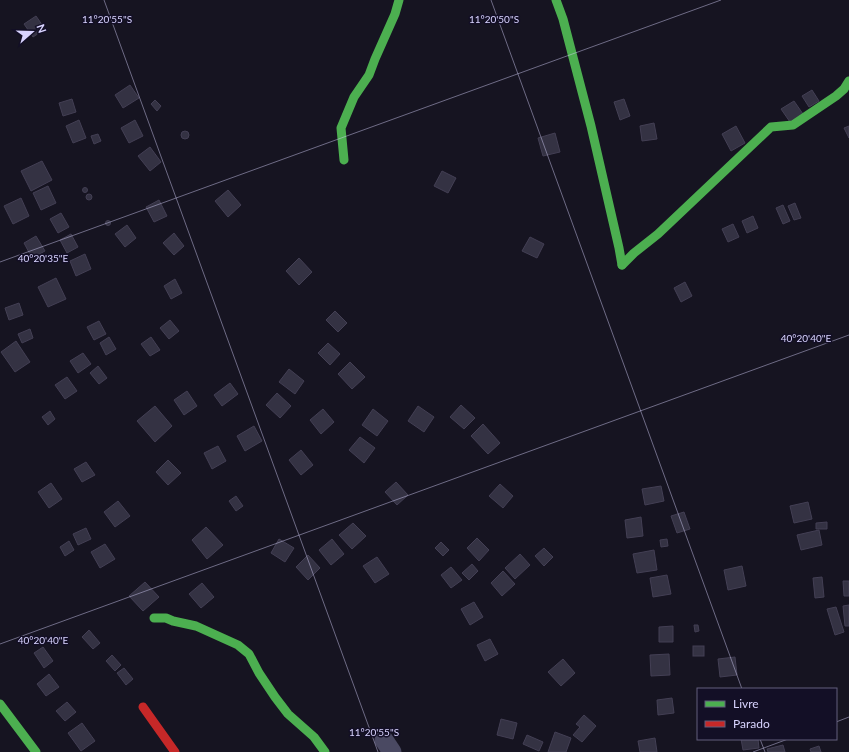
<svg xmlns="http://www.w3.org/2000/svg" width="849" height="752" viewBox="0 0 849 752" font-family="Lato,sans-serif">
  <rect width="100%" height="100%" fill="#161421"/>
  <g fill="#343243" stroke="#433f54">
    <path d="M36,16L45,29L33,37L24,24Z"/>
    <path d="M130,85L139,98L123,108L115,95Z"/>
    <path d="M812,90L819,101L809,107L802,96Z"/>
    <path d="M72,99L76,112L63,116L59,103Z"/>
    <path d="M624,99L630,116L620,120L614,102Z"/>
    <path d="M155,100L161,106L157,111L151,104Z"/>
    <path d="M794,101L803,114L790,122L781,109Z"/>
    <path d="M79,120L86,138L73,143L66,126Z"/>
    <path d="M135,120L143,136L129,143L121,128Z"/>
    <path d="M654,123L657,139L642,141L640,126Z"/>
    <path d="M736,126L745,143L731,151L722,134Z"/>
    <path d="M849,126V138L844,128Z"/>
    <circle cx="185" cy="135" r="4"/>
    <path d="M555,133L560,152L543,156L538,138Z"/>
    <path d="M98,134L101,141L94,144L91,136Z"/>
    <path d="M150,147L161,162L150,171L138,156Z"/>
    <path d="M42,161L52,180L31,191L21,171Z"/>
    <path d="M442,171L456,178L448,193L434,186Z"/>
    <path d="M48,186L56,203L41,210L33,193Z"/>
    <circle cx="85" cy="190" r="2.5"/>
    <path d="M228,190L241,205L228,217L215,201Z"/>
    <circle cx="89" cy="197" r="3"/>
    <path d="M21,198L29,216L13,224L4,206Z"/>
    <path d="M159,200L167,216L154,222L146,207Z"/>
    <path d="M795,203L801,218L794,220L788,206Z"/>
    <path d="M783,205L790,221L783,224L776,208Z"/>
    <path d="M61,213L69,227L58,233L50,219Z"/>
    <path d="M753,216L758,228L747,233L742,221Z"/>
    <circle cx="108" cy="223" r="2.5"/>
    <path d="M733,224L739,237L728,242L722,229Z"/>
    <path d="M127,225L136,238L125,247L115,234Z"/>
    <path d="M174,233L184,246L174,255L163,243Z"/>
    <path d="M71,234L78,247L67,253L60,240Z"/>
    <path d="M36,236L45,251L32,258L24,243Z"/>
    <path d="M530,237L544,244L537,258L522,251Z"/>
    <path d="M85,254L91,269L76,276L70,261Z"/>
    <path d="M299,258L312,272L299,285L286,271Z"/>
    <path d="M56,278L66,299L48,307L38,287Z"/>
    <path d="M175,279L182,293L171,299L164,286Z"/>
    <path d="M685,282L692,296L681,302L674,288Z"/>
    <path d="M19,303L23,315L9,320L5,308Z"/>
    <path d="M335,311L347,323L338,332L326,320Z"/>
    <path d="M170,320L179,331L169,339L160,328Z"/>
    <path d="M99,321L106,334L94,340L87,327Z"/>
    <path d="M30,329L33,338L22,343L18,334Z"/>
    <path d="M109,337L116,349L106,355L100,343Z"/>
    <path d="M151,337L160,350L150,356L141,344Z"/>
    <path d="M16,341L30,362L15,372L1,352Z"/>
    <path d="M328,343L340,354L330,365L318,353Z"/>
    <path d="M83,353L91,364L78,373L70,361Z"/>
    <path d="M350,362L365,377L352,389L338,374Z"/>
    <path d="M98,366L107,378L99,384L90,373Z"/>
    <path d="M289,369L304,381L295,394L279,382Z"/>
    <path d="M67,377L77,391L65,399L55,385Z"/>
    <path d="M230,383L238,394L222,406L214,395Z"/>
    <path d="M187,391L197,406L184,415L174,400Z"/>
    <path d="M277,393L291,406L280,418L266,405Z"/>
    <path d="M461,405L475,418L464,429L450,417Z"/>
    <path d="M155,406L172,426L155,442L137,421Z"/>
    <path d="M418,406L434,417L424,432L408,421Z"/>
    <path d="M323,409L334,422L321,434L310,420Z"/>
    <path d="M373,409L388,421L377,436L362,425Z"/>
    <path d="M50,411L55,419L48,425L42,417Z"/>
    <path d="M483,424L500,443L488,454L471,436Z"/>
    <path d="M254,426L262,441L245,451L237,436Z"/>
    <path d="M360,437L375,448L364,463L349,450Z"/>
    <path d="M218,446L226,461L212,469L204,453Z"/>
    <path d="M301,450L313,465L301,475L289,460Z"/>
    <path d="M168,460L181,473L168,485L156,472Z"/>
    <path d="M86,462L95,475L82,482L74,469Z"/>
    <path d="M396,482L408,495L397,505L385,492Z"/>
    <path d="M51,483L62,499L49,508L38,492Z"/>
    <path d="M500,484L513,496L503,508L489,496Z"/>
    <path d="M661,486L664,501L645,505L642,489Z"/>
    <path d="M236,496L243,506L236,511L229,501Z"/>
    <path d="M118,501L130,516L115,527L104,512Z"/>
    <path d="M808,502L812,519L794,523L790,506Z"/>
    <path d="M684,512L690,529L677,533L671,516Z"/>
    <path d="M641,517L643,536L627,538L625,520Z"/>
    <path d="M827,522V529H816V523Z"/>
    <path d="M353,523L366,536L352,549L339,535Z"/>
    <path d="M206,527L223,545L207,559L192,540Z"/>
    <path d="M86,528L91,539L78,545L73,534Z"/>
    <path d="M819,530L822,545L801,550L797,535Z"/>
    <path d="M477,538L489,550L479,561L467,548Z"/>
    <path d="M279,539L294,548L285,562L271,553Z"/>
    <path d="M332,539L344,554L331,565L319,550Z"/>
    <path d="M667,539L668,546L661,547L660,540Z"/>
    <path d="M69,541L74,550L65,556L60,547Z"/>
    <path d="M441,542L449,550L443,556L435,548Z"/>
    <path d="M105,544L115,559L100,568L91,552Z"/>
    <path d="M544,548L553,557L544,566L535,556Z"/>
    <path d="M654,550L657,570L637,573L633,554Z"/>
    <path d="M520,554L530,565L515,579L505,568Z"/>
    <path d="M308,555L320,568L308,580L296,567Z"/>
    <path d="M377,557L389,574L375,583L363,566Z"/>
    <path d="M472,564L478,571L469,580L462,573Z"/>
    <path d="M742,566L746,586L728,590L724,570Z"/>
    <path d="M451,567L462,580L451,588L441,575Z"/>
    <path d="M503,571L515,584L502,596L491,583Z"/>
    <path d="M667,575L671,594L653,597L650,578Z"/>
    <path d="M822,577L824,597L815,598L813,578Z"/>
    <path d="M843,581H849V596H844Z"/>
    <path d="M145,582L159,597L143,611L129,596Z"/>
    <path d="M202,583L214,597L201,608L189,594Z"/>
    <path d="M474,602L483,617L470,625L461,609Z"/>
    <path d="M849,605V626H845L843,606Z"/>
    <path d="M836,607L844,632L835,635L827,609Z"/>
    <path d="M694,625H698L699,631L695,632Z"/>
    <path d="M673,626V642H659V627Z"/>
    <path d="M89,630L100,643L93,649L82,637Z"/>
    <path d="M490,639L498,654L485,661L477,645Z"/>
    <rect x="693" y="646" width="11" height="10"/>
    <path d="M43,647L53,661L44,668L34,653Z"/>
    <path d="M669,654L670,675L651,676L650,655Z"/>
    <path d="M112,655L121,665L115,671L106,661Z"/>
    <path d="M735,657L737,675L720,677L718,659Z"/>
    <path d="M563,659L575,673L561,686L548,672Z"/>
    <path d="M124,668L133,679L126,685L117,673Z"/>
    <path d="M49,674L59,687L46,696L37,684Z"/>
    <path d="M672,698L674,713L658,715L657,700Z"/>
    <path d="M67,702L76,712L65,721L56,711Z"/>
    <path d="M584,715L596,726L582,742L573,735L580,727L576,724Z"/>
    <path d="M501,719L517,723L513,739L497,735Z"/>
    <path d="M82,723L95,741L81,751L68,733Z"/>
    <path d="M555,732L571,738L566,752H548Z"/>
    <path d="M527,735L543,742L539,751L523,744Z"/>
    <path d="M655,738L657,752H640L638,741Z"/>
    <path d="M741,739H758L759,748L743,750Z"/>
    <path d="M783,745L785,752H768L767,749Z"/>
    <path d="M819,746L821,752H811L810,749Z"/>
  </g>
  <g fill="none" stroke-linecap="round" stroke-linejoin="round">
    <path stroke="#4a4962" stroke-width="19" d="M384,740L392,752"/>
    <g stroke="#4caf50" stroke-width="9">
      <path d="M556,0L563,19L591,126L619,248L622,265"/>
      <path d="M344,160L341,128L354,97L369,75L375,59L395,14L399,0"/>
      <path d="M622,265L634,253L658,234L771,127L793,125L836,96L844,89L849,81"/>
      <path d="M154,618H166L173,621L196,626L238,645L249,654L259,673L275,697L288,714L314,737L325,752"/>
      <path d="M0,704L36,752"/>
    </g>
    <path stroke="#c62828" stroke-width="9" d="M143,707L175,752"/>
  </g>
  <path fill="none" stroke="#d9d4ff" stroke-width="1" stroke-opacity="0.45" d="M104,0L378,752M491,0L742,689M0,262L721,0M0,644L849,335M836,722L849,717M760,739L765,752M753,752L788,739"/>
  <g font-size="10" text-anchor="middle" fill="#d9d4ff" stroke="#130f26" stroke-width="3" stroke-linejoin="round" paint-order="stroke">
    <text x="107" y="23">11°20'55"S</text>
    <text x="494" y="23">11°20'50"S</text>
    <text x="43" y="262">40°20'35"E</text>
    <text x="806" y="342">40°20'40"E</text>
    <text x="43" y="644">40°20'40"E</text>
    <text x="374" y="736">11°20'55"S</text>
  </g>
  <rect x="697" y="688" width="140" height="52" fill="#130f26" stroke="#625e7d"/>
  <rect x="705" y="701" width="20" height="6" fill="#4caf50" stroke="#625e7d"/>
  <text x="733" y="708" font-size="12" fill="#d9d4ff">Livre</text>
  <rect x="705" y="721" width="20" height="6" fill="#c62828" stroke="#625e7d"/>
  <text x="733" y="728" font-size="12" fill="#d9d4ff">Parado</text>
  <g transform="translate(32 32) rotate(70)" stroke="#130f26" stroke-width="3" paint-order="stroke">
  <path d="M0-3L7 15L0 10L-7 15Z" fill="#d9d4ff"/>
  <text y="-6" font-size="11" font-weight="bold" text-anchor="middle" fill="#d9d4ff">N</text>
  </g>
</svg>
